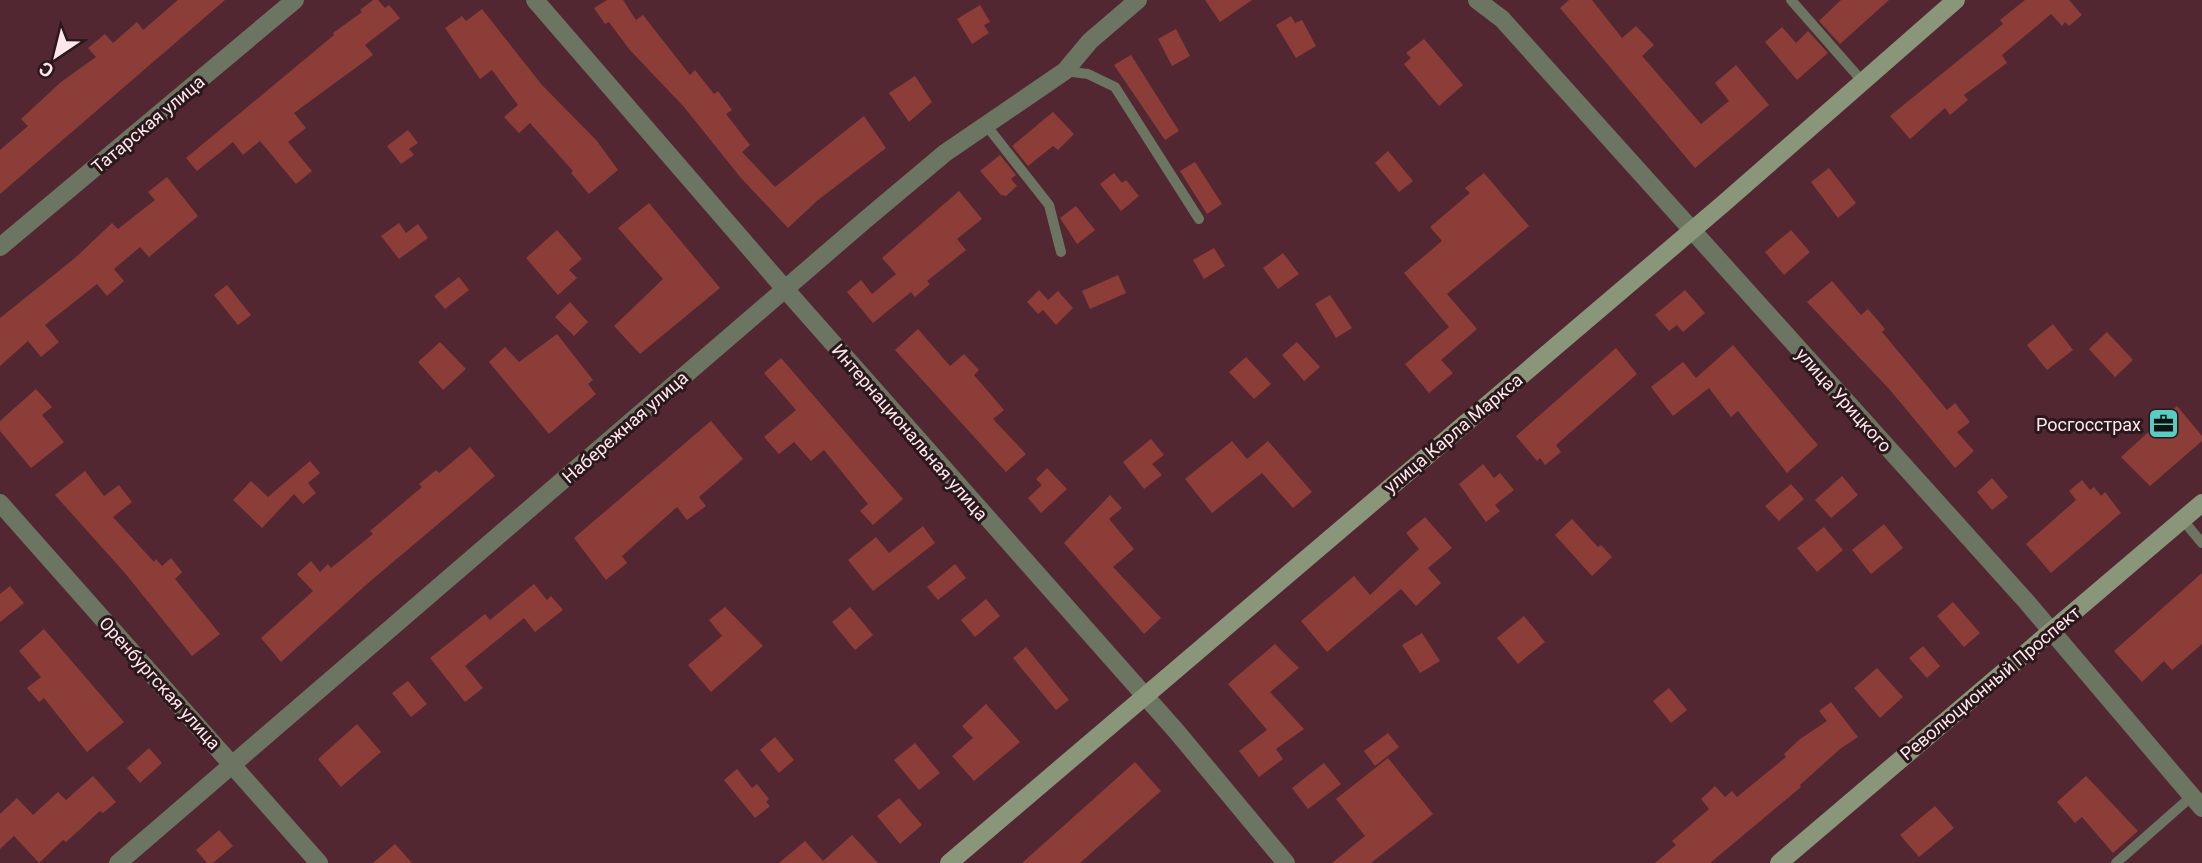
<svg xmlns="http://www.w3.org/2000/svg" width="2202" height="863" viewBox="0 0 2202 863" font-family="Roboto,sans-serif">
  <rect width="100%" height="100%" fill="#522731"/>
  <g fill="#8d3d37">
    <path d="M178,0H225L0,194V150L28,126L21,119L61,82L96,57L88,48L105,34L113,43L137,22L143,30Z"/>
    <path d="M373,0H378L385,8L389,5L400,18L365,45L373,55L294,113L306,128L288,142L312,171L296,184L260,141L243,155L233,142L197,171L186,158L334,35L333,33L362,12L360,10Z"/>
    <path d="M607,0H623L636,20L643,15L690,75L695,70L714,94L718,91L732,110L726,114L750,145L742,152L775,187L864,116L886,148L818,200L788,228L741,178L684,107L629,49L609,22L605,24L594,8Z"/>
    <path d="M1205,0H1252L1220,22Z"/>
    <path d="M1569,0H1592L1622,38L1636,26L1654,45L1642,56L1701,124L1729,101L1715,83L1736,65L1769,105L1695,168L1560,8Z"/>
    <path d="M1841,0H1889L1840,44L1819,21Z"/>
    <path d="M2025,0H2069L2082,15L2069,26L2065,22L2062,26L2051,14L2002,55L2007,63L1964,95L1968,100L1950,115L1945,108L1910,139L1890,116L2003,24L2000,20Z"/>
    <path d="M980,5L990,22L984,25L989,33L972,44L957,19Z"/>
    <path d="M482,9L542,85L597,141L618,170L589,194L571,173L573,171L530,123L519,133L504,117L518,105L492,70L480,79L445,28L462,16L466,21Z"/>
    <path d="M1291,16L1295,23L1302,20L1316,46L1296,58L1276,25Z"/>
    <path d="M1782,27L1796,43L1808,31L1828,53L1797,80L1765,42Z"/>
    <path d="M1176,29L1190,56L1172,66L1158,39Z"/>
    <path d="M1424,39L1463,85L1439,106L1404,64L1411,58L1406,53Z"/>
    <path d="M1131,55L1179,131L1165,140L1114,65Z"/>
    <path d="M915,76L932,102L909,122L889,93Z"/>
    <path d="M1053,112L1074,134L1058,150L1053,146L1028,166L1012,146Z"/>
    <path d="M408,130L418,143L409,149L414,155L401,164L387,146Z"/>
    <path d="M1388,151L1413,181L1399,192L1375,163Z"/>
    <path d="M1000,155L1016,175L1011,179L1017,186L1006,196L1001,195L980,171Z"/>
    <path d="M1195,162L1222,204L1207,214L1180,171Z"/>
    <path d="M1829,168L1856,203L1838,218L1811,182Z"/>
    <path d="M1114,173L1122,183L1126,180L1139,196L1121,211L1100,184Z"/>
    <path d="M1484,173L1529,226L1447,294L1477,329L1441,360L1453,373L1429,393L1405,364L1449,327L1404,273L1442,241L1430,227L1470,193L1465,188Z"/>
    <path d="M167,177L198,216L149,257L140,247L114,269L124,281L107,296L97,284L45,325L59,342L41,357L28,341L0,366V318L75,258L112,223L118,229L155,200L148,192Z"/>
    <path d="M959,191L982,219L957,239L966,250L927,281L930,284L915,297L911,292L873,323L847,292L861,280L872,294L896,274L882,258Z"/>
    <path d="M649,203L720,288L640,354L614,326L663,279L618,228Z"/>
    <path d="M1076,206L1095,230L1077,244L1060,218Z"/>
    <path d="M399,223L406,233L418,224L428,238L399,259L381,236Z"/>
    <path d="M557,230L582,259L569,270L577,278L558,295L526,258Z"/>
    <path d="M1791,230L1810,252L1784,275L1765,252Z"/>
    <path d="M1214,248L1225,266L1204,279L1193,260Z"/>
    <path d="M1283,253L1299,274L1278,289L1263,268Z"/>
    <path d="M1118,275L1126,293L1090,309L1082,291Z"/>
    <path d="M459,277L469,290L445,309L434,296Z"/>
    <path d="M1832,281L1861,315L1868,309L1885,329L1882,332L1947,410L1955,403L1970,422L1957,432L1974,451L1955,468L1890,390L1807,302Z"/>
    <path d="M227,285L251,315L238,325L214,295Z"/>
    <path d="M1039,290L1048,300L1058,291L1073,308L1056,325L1043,310L1038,314L1027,302Z"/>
    <path d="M1685,290L1705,313L1683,332L1677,325L1669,331L1655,315Z"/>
    <path d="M1330,295L1352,328L1336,338L1315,304Z"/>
    <path d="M570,302L588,322L574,336L555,317Z"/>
    <path d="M2053,324L2073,350L2047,370L2027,345Z"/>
    <path d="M918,329L950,366L964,354L979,370L974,375L1004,410L993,419L1026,454L1006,472L895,350Z"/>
    <path d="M2107,332L2133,360L2115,377L2089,349Z"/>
    <path d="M557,334L593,380L588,384L596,394L549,434L489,362L505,347L519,362Z"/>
    <path d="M440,342L466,369L443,390L418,362Z"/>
    <path d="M1297,342L1320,367L1304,381L1282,355Z"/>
    <path d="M1733,345L1818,445L1787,473L1738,411L1731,417L1709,388L1673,416L1651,387L1683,362L1696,378Z"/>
    <path d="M1616,348L1637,374L1556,445L1561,452L1545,465L1540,458L1537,461L1516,436Z"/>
    <path d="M1246,357L1271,384L1254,399L1229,372Z"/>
    <path d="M781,358L903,499L873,525L860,511L868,504L824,450L811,461L794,442L779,454L764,437L796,410L764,373Z"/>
    <path d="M36,389L52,407L42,415L64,442L31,468L0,431V421Z"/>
    <path d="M2177,406L2202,436V441L2150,486L2121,457Z"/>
    <path d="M711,421L743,459L699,497L706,506L687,520L677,507L622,556L627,563L606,580L574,538Z"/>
    <path d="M1151,439L1164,455L1152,464L1162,475L1144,489L1123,462Z"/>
    <path d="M1232,441L1247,459L1268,441L1312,492L1293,508L1262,473L1212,513L1185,479Z"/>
    <path d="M470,447L495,476L367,584L281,662L261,638L313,591L297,574L311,561L320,572L328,564L331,568L373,534L370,531L422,487L419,484L436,470L439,473Z"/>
    <path d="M310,461L320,473L308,483L316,493L303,504L294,494L262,528L233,500L251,481L268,497Z"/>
    <path d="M1483,464L1494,478L1500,473L1514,490L1495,505L1500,511L1486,522L1459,484Z"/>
    <path d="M1047,468L1067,489L1041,513L1028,498L1042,485L1036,479Z"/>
    <path d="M85,471L104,496L119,485L132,502L113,517L154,562L156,559L162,566L171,558L182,572L175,579L220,634L192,656L124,572L55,495Z"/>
    <path d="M1842,476L1858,495L1831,518L1815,500Z"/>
    <path d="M1992,478L2008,497L1992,510L1977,492Z"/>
    <path d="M2082,480L2090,490L2094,487L2101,496L2105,492L2121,513L2051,573L2026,544L2076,500L2069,491Z"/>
    <path d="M1791,484L1804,499L1779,521L1765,506Z"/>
    <path d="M1110,495L1122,508L1109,519L1134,549L1113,567L1161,618L1144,634L1064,543Z"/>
    <path d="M1425,517L1452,548L1428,568L1441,583L1416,606L1401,589L1327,652L1301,621L1354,576L1370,595L1419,549L1406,533Z"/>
    <path d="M1572,519L1598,547L1601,545L1612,557L1592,576L1555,535Z"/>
    <path d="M1884,524L1903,548L1871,574L1852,550Z"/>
    <path d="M923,526L935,543L873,591L848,560L876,537L889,553Z"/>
    <path d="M1824,527L1843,550L1817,572L1797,548Z"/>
    <path d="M955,564L966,578L938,600L927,587Z"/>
    <path d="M2202,573V644L2172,670L2164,661L2142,682L2114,651Z"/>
    <path d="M534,584L547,600L551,596L563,610L535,632L524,618L465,666L483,688L465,702L430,658L485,614L490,620Z"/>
    <path d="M10,586L24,603L0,622V594Z"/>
    <path d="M986,599L1000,616L975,637L961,620Z"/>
    <path d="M1953,602L1980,633L1964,647L1937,616Z"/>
    <path d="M725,607L763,646L711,692L688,665L722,636L709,620Z"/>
    <path d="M850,607L873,635L855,650L832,622Z"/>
    <path d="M1524,616L1545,642L1518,664L1497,638Z"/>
    <path d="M44,629L124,722L87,752L44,698L39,702L27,688L41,677L19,651Z"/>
    <path d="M1422,633L1440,661L1420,673L1402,645Z"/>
    <path d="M1275,644L1299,668L1270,692L1304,729L1276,749L1283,759L1259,777L1239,751L1267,730L1228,684Z"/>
    <path d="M1923,646L1940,666L1927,678L1909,658Z"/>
    <path d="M1026,647L1069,700L1056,710L1013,658Z"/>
    <path d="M1877,668L1903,697L1880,718L1854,688Z"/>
    <path d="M408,681L427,704L411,717L392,693Z"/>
    <path d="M1669,688L1687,710L1671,723L1653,701Z"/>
    <path d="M1831,702L1858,737L1840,749L1800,785L1801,787L1710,863H1655L1676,845L1672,841L1709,809L1701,799L1715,786L1725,797L1732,791L1737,797L1786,757L1784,754L1800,739L1827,721L1819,711Z"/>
    <path d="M986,704L1020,742L974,781L952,756L973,738L962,726Z"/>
    <path d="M357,724L381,752L341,787L318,759Z"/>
    <path d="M1388,733L1399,747L1375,766L1364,751Z"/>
    <path d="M775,737L794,760L779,773L760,750Z"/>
    <path d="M915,743L940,773L919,790L894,760Z"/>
    <path d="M149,748L162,763L140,783L127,768Z"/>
    <path d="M1388,758L1433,814L1371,863H1332L1365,836L1336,799Z"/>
    <path d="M1135,762L1161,791L1080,863H1022Z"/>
    <path d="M1324,763L1341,784L1308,809L1292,788Z"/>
    <path d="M737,769L752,788L757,784L769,799L766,802L770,806L755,818L724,780Z"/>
    <path d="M93,776L116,802L103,813L100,811L66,842L63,840L39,863L14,836L0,849V814L17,798L33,815L58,792L66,800Z"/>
    <path d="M2086,776L2138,831L2113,853L2082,817L2075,823L2057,802Z"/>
    <path d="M899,798L922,825L900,844L877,816Z"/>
    <path d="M1935,806L1954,828L1919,857L1900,835Z"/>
    <path d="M219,830L233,846L213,863H207L196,850Z"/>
    <path d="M852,835L878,863H779L805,841L823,861Z"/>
    <path d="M395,844L412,863H373Z"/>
  </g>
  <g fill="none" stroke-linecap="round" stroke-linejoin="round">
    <g stroke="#6c7462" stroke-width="10">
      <path d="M1791,0L1863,82"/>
      <path d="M1065,71L1088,74L1115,87L1199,219"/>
      <path d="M986,125L1049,205L1061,252"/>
      <path d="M2182,519L2202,543"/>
      <path d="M2116,863L2192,796"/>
    </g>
    <g stroke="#6c7462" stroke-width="18">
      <path d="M535,0L785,289L1177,732L1286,863"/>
      <path d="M1477,0L1502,19L2025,600L2202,808"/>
      <path d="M0,247L295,0"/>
      <path d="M0,503L319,863"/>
      <path d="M118,863L864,221L945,153L1065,71L1090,41L1138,0"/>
    </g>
    <g stroke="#8a9679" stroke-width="18">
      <path d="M949,863L1723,204L1956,0"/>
      <path d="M1779,863L2202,503"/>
    </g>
  </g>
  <defs>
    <symbol id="office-square" viewBox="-11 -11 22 22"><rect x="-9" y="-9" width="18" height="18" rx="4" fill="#57cec2" stroke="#2b181c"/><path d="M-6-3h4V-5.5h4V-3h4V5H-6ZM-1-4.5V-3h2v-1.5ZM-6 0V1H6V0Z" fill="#111"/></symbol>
  </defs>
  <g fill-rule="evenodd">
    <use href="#office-square" x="2146" y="406" width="35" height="35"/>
  </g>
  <g text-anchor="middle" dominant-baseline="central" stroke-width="6" stroke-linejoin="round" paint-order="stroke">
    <g font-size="18" fill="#fee7ea" stroke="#2b181c">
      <text transform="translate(148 124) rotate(-40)">Татарская улица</text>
      <text transform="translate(1844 400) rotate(48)">улица Урицкого</text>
      <text transform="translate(625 427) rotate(-41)">Набережная улица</text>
      <text transform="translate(910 432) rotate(49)">Интернациональная улица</text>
      <text transform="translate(1453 433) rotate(-40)">улица Карла Маркса</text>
      <text transform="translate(160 683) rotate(48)">Оренбургская улица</text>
      <text transform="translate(1990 683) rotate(-40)">Революционный Проспект</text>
    </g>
    <g font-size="18" fill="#fee7ea" stroke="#2b181c" text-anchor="end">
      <text x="2141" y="424">Росгосстрах</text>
    </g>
  </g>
  <g transform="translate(56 56) rotate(215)" stroke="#2b181c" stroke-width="5" paint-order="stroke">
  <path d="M0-5L12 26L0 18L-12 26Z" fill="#fee7ea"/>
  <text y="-10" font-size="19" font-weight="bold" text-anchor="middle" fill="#fee7ea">С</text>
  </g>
</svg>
